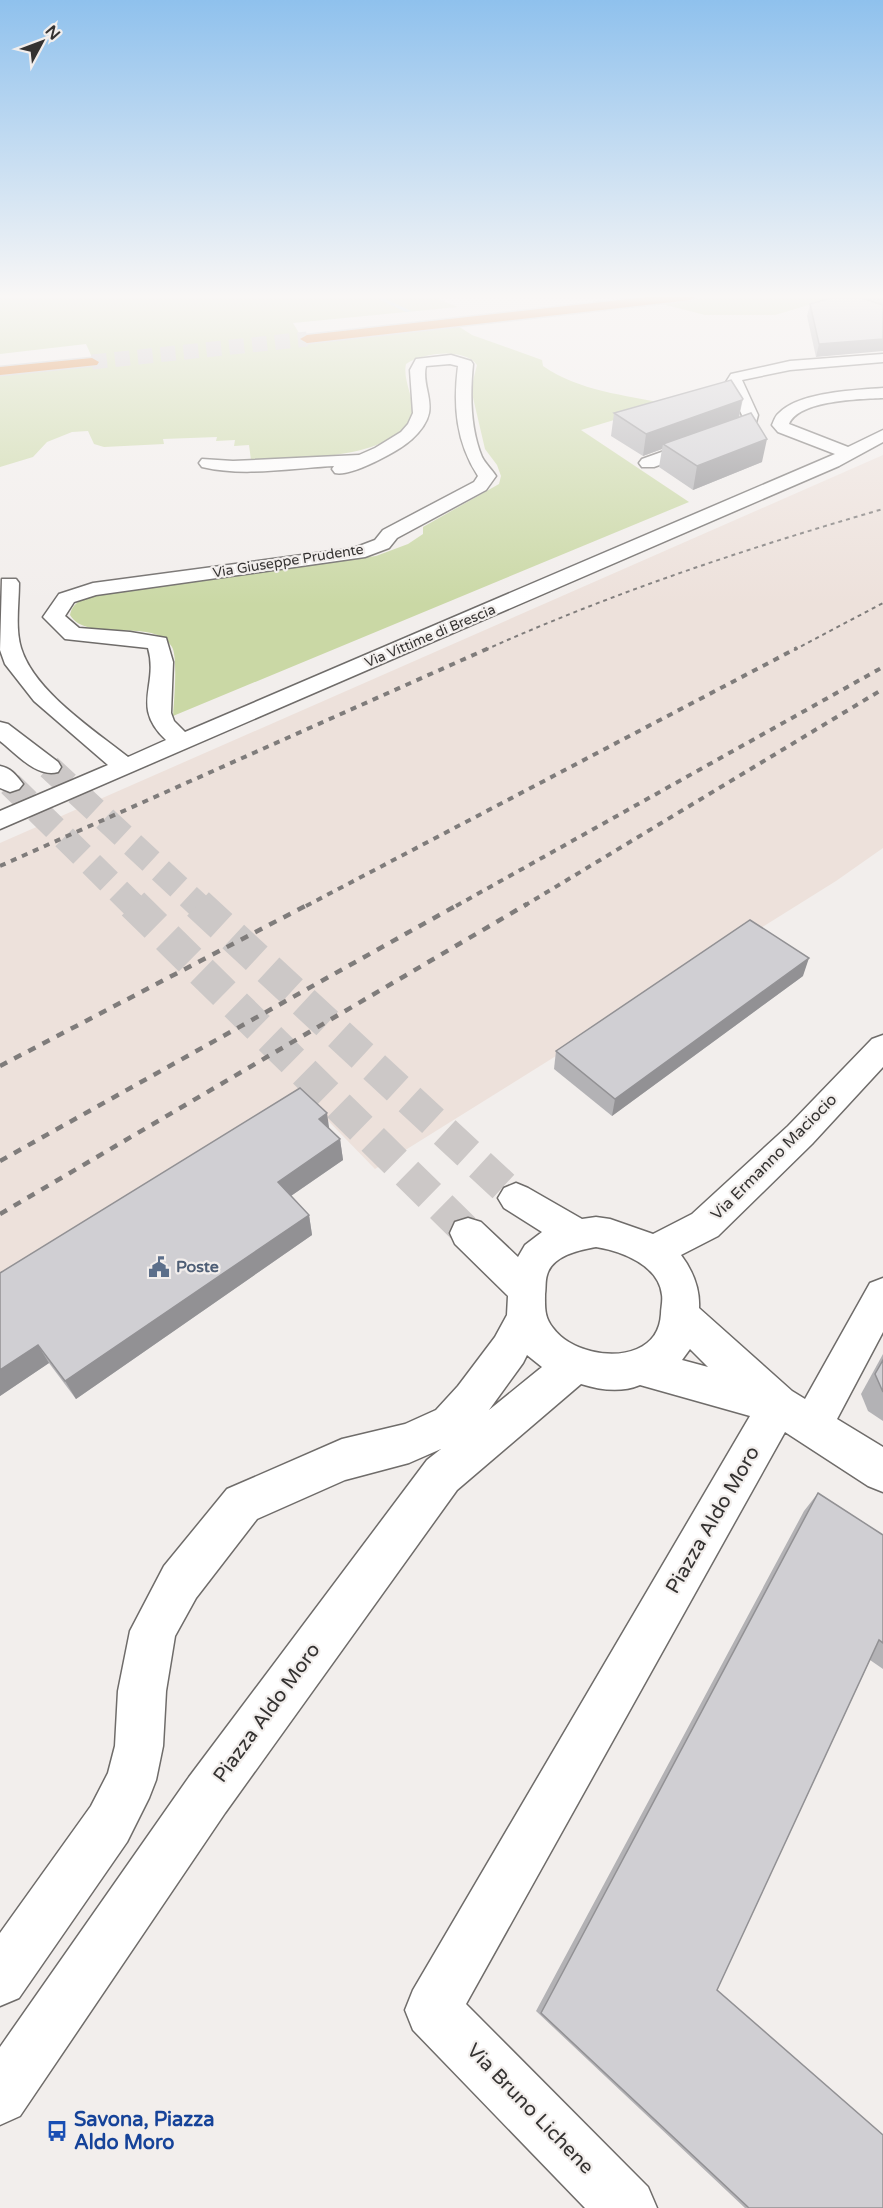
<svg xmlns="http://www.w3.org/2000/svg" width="883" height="2208" viewBox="0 0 883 2208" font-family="'Varela Round',sans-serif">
  <rect width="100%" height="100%" fill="#f2eeec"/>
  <path fill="#ede1db" d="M883,455V848L836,881L375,1169L309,1101L0,1292V843Z"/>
  <g fill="#cad8a5">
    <path d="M0,296H431L458,307L293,323L305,343L458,326L472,335L542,360L543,366C579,391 625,395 667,404L581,430L689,502L173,716C174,703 178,657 172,647C155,616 87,644 70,615C73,599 90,596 104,593L376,556L408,544L423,534V527L499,484L501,476L497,465L485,449L471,389L477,365C464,347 422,353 406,364C402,382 418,404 411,418C390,461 292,458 251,460L249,445L234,446L235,440L216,441L217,437L163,439L164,444L104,447L94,444L88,431L72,432L47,442L33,457L0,467V376L95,364L86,344L0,354Z"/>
    <path d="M725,296H839L775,315H705L658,303Z"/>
  </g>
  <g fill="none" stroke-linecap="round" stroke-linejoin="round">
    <path fill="#a9d5f5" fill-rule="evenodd" d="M372,296H379L411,311L406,312Z"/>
    <g stroke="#ccc8c7" stroke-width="25" stroke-dasharray="25 13" stroke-linecap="butt">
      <path d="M49,767L199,906"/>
      <path d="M10,784L134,906"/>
    </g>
    <g stroke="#ccc8c7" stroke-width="32" stroke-dasharray="32 16" stroke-linecap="butt">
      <path d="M133,904L468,1233"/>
      <path d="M198,904L516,1198"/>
    </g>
    <path stroke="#ccc8c7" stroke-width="15" stroke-dasharray="15 8" stroke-linecap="butt" d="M92,362L307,339"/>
    <defs>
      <g id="minor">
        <path d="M883,354V362L790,370L742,380L758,415L754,430L654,467H642L639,463L642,459L740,424L742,415L726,382L731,374L790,361Z"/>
        <path d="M451,355L471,361L473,364C470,394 470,428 482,457C485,463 492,470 496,476L486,490L397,538L389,548L365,557L96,595L74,602L65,616L79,628L130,632L166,638L173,662L171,713L174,721L185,732L835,454L778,432L772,425C774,421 775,416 779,413C799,392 855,390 883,388V398C860,399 799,400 789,424L848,447L883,430V442L839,466L0,829V811L108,765L34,701L5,664L0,650L2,579H16L19,583C19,604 15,628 21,648C34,691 94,730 128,757L166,740C130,706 159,686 148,648L65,639L43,617L59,594L93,583L354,548L375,540L383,530L474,482L478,476C456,442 453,406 458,366L450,364L426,366C422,382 432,397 429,413C427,423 419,433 411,440C399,451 351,477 335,473L332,469L334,466C292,468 244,477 202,467L199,463L202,459L233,461L359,455L375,448L401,432L408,424L413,413L410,370L416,359Z"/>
        <path d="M0,722L8,724L58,762L61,767L58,772C36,778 16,753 0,741Z"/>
        <path d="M0,766C11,768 16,775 23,784L19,789L10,792L0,788Z"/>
        <path d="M883,1035V1067L812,1144L718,1236L681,1255C693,1271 700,1289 699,1308L792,1391L805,1399L870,1283L883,1278V1332L837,1419L883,1447V1492L868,1486L785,1432L466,2004L648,2187L657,2208H585L413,2030L405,2010L413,1990L750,1416L640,1385C621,1393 600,1390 581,1384L457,1490L225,1813L20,2116L0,2125V2047L189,1777L427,1460L441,1449L409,1463L345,1480L257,1519L196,1598L175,1636L166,1691L163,1746L156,1780L149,1798L127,1842L19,1998L0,2006V1933L91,1806L108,1773L115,1746L118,1691L130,1631L164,1566L227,1489L342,1439L405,1424L436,1410L458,1386L495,1337L507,1315L508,1296L455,1244L450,1233L455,1222L468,1218L481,1222L518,1257L525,1245L542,1232L504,1208L498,1198L504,1188L516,1183L528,1188L582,1219L596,1217L610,1219L653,1234L692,1214L788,1126L872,1039ZM596,1247C621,1251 659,1265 662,1295C663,1301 661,1308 661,1314C660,1330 653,1342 637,1349C611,1360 570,1351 553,1328C544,1317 545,1307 545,1294C546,1288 545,1281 547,1275C552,1256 579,1250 596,1247ZM690,1349L708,1367L682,1360ZM527,1355L542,1367L489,1410L523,1363Z"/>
      </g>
      <g id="highway">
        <path d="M656,296H697L690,300L307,343L300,339L307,335Z"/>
        <path d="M92,358L99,362L97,365L0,375V367Z"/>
      </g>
    </defs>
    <use href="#minor" stroke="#6f6c6a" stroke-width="3"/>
    <use href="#highway" stroke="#cacac9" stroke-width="3"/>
    <use href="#minor" fill="#fff" fill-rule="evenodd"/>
    <use href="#highway" fill="#da7926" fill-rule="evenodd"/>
    <g stroke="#7f7c7b" stroke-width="2" stroke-dasharray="4 4" stroke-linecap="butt">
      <path d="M485,650C614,592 748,548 883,509"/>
      <path d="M794,650L883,603"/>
    </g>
    <g stroke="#7f7c7b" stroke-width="4" stroke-dasharray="6 6" stroke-linecap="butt">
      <path d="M0,866L489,648"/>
      <path d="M306,906L797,648"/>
      <path d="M456,906L883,667"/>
      <path d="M524,906L883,689"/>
    </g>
    <g stroke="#7f7c7b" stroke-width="4.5" stroke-dasharray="8 8" stroke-linecap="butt">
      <path d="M0,1066L309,904"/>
      <path d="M0,1161L459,904"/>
      <path d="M0,1214L527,904"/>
    </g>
  </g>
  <g fill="#b3b2b5">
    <path d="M838,296L816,357L807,316L810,304Z"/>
    <path d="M867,296H883V305L866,299Z"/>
    <path d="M743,399L739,417L762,462L693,490L659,467L662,449L643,456L611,436L614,413Z"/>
    <path d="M803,976L612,1116L554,1069L556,1051Z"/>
    <path d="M329,1129L340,1139L343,1160L291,1196L309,1215L312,1235L76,1399L49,1363L0,1396V1273Z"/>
    <path d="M883,1354V1421L868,1411L861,1394Z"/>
    <path d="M818,1493L883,1535V1669L870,1660L717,1990L883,2208H745L536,2011L804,1511Z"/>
  </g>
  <g fill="#929194">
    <path d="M883,339V351L816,357L819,344Z"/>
    <path d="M742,400L738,422L663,444L662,449L643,456L646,434Z"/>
    <path d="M767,439L762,462L693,490L697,466Z"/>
    <path d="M809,958L803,976L612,1116L615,1099Z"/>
    <path d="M327,1113L330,1134L319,1119Z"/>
    <path d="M340,1139L343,1160L282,1202L278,1182Z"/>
    <path d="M309,1215L312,1235L76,1399L65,1381Z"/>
    <path d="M38,1345L49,1363L0,1396V1370Z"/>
  </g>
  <g fill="#d0cfd3" stroke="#929194" stroke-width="1.5">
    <path d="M838,296H855L883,305V339L819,344L810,304Z"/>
    <path d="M731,380L743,399L742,400L646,434L614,413Z"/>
    <path d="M751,413L767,439L697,466L663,444Z"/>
    <path d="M750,920L809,958L615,1099L556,1051Z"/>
    <path d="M300,1088L327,1113L319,1119L340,1139L278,1182L309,1215L65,1381L38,1345L0,1370V1273Z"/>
    <path d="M883,1360V1392L875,1374Z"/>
    <path d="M818,1493L883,1535V1643L879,1640L717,1990L883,2135V2208H749L541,2013Z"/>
  </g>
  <linearGradient id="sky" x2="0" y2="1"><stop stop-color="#8fc1ed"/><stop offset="0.49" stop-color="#f9f7f6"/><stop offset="1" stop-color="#f9f7f6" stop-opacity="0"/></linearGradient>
  <rect width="883" height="605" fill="url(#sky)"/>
  <defs>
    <symbol id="civic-bare" viewBox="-9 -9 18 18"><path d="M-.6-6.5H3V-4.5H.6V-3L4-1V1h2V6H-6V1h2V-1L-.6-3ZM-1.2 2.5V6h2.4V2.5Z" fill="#5c6f8a" stroke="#f2eeec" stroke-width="2.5" paint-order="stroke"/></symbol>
    <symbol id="bus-bare" viewBox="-9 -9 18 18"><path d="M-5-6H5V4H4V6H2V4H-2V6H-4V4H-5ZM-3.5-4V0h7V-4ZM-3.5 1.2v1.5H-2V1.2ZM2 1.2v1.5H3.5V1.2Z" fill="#1a4fb4" stroke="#f2eeec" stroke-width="2.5" paint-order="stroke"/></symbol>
  </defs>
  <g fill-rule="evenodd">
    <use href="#civic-bare" x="144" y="1252" width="30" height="30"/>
    <use href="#bus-bare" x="42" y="2116" width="30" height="30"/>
  </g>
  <g text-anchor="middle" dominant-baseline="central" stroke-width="4.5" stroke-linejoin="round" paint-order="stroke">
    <g font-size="14" fill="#343231" stroke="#f2eeec">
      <text transform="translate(288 561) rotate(-9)">Via Giuseppe Prudente</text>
      <text transform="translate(430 636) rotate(-23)">Via Vittime di Brescia</text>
    </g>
    <g font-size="16" fill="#343231" stroke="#f2eeec">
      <text transform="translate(774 1157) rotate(-45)">Via Ermanno Maciocio</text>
    </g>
    <g font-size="16" font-weight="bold" fill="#4e5e75" stroke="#f2eeec" text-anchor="start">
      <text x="176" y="1267">Poste</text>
    </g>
    <g font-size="20" fill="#343231" stroke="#f2eeec">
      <text transform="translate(713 1520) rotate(-60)">Piazza Aldo Moro</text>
      <text transform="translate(267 1713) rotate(-54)">Piazza Aldo Moro</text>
      <text transform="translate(530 2109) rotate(46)">Via Bruno Lichene</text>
    </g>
    <g font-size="20" font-weight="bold" fill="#164399" stroke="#f2eeec" text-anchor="start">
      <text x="74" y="2120">Savona, Piazza<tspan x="74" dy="23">Aldo Moro</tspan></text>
    </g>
  </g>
  <g transform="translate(42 42) rotate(49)" stroke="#f2eeec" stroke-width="4.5" paint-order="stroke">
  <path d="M0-4.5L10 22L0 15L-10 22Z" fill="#343231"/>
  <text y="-9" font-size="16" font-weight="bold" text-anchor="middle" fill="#343231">N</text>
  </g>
</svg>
